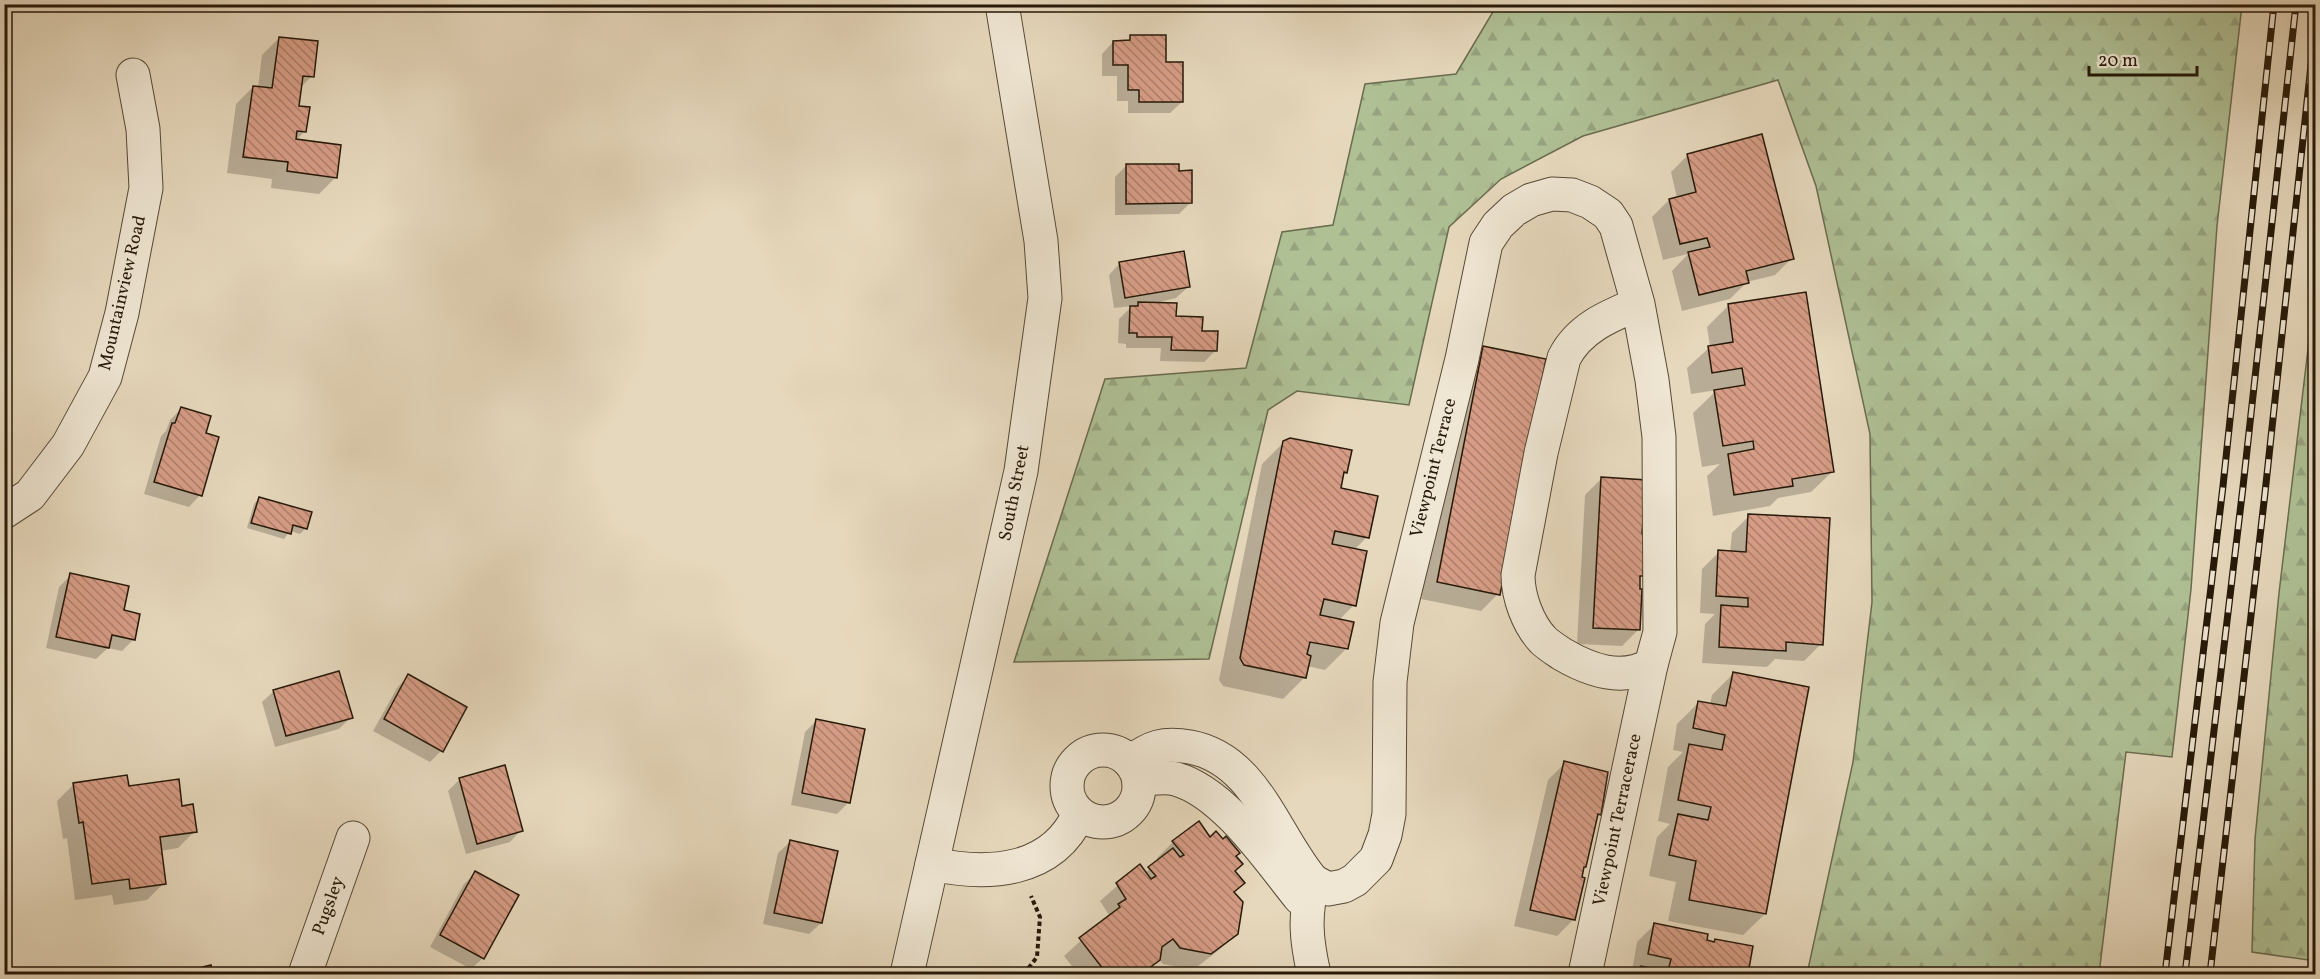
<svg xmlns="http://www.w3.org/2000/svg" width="2320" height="979" viewBox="0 0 2320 979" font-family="Vollkorn,serif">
  <defs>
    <pattern id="forest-firs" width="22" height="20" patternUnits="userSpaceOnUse" patternTransform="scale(1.5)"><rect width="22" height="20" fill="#afc095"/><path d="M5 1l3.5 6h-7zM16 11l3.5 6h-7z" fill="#96a47f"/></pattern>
    <pattern id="building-back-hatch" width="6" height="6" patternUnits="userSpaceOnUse" patternTransform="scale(1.5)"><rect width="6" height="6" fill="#d69c85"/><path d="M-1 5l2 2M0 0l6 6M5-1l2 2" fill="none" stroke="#ad7e6b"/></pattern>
  </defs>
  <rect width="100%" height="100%" fill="#e6d8bc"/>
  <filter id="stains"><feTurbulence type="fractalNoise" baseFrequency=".00333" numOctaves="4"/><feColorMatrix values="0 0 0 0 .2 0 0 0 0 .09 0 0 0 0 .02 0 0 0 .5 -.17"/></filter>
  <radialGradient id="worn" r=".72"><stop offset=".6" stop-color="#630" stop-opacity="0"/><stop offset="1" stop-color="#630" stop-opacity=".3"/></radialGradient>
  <g fill="url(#forest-firs)" stroke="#6a6c4f" stroke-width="1.5">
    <path d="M1497,5H2242L2217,226L2191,589L2172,757L2126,752L2099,974H1807L1853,762L1872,602L1870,434L1816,186L1778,80L1583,136L1501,179L1449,227L1409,405L1297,391L1268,410L1209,659L1014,662L1105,379L1246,368L1282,232L1333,225L1365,84L1456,74Z"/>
    <path d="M2315,290V961L2252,952L2255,839L2279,593Z"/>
  </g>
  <g fill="#0003">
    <path d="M1131,37L1165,64L1182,102L1170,113H1128V101H1117V76H1102V54L1113,42H1126Z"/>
    <path d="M279,38L312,76L300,88L298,107L305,131L295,141L336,177L319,194L271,188L272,179L227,173L236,104L253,87L258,88L262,55Z"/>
    <path d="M1688,155L1792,258L1775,275L1747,282L1730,299L1682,311L1672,271L1688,254L1663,260L1652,217L1669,200L1677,198L1671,172Z"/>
    <path d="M1126,166L1177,172L1191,202L1179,214L1115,215V177Z"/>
    <path d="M1120,263L1188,287L1176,298L1152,304L1201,332L1216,350L1204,362L1160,361L1161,348H1126V344L1118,343L1119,319L1132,306L1114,308L1109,275Z"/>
    <path d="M1728,306L1833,471L1811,492L1778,498L1770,506L1713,516L1707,476L1720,464L1702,467L1693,413L1717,390L1691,394L1687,368L1710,347L1707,327Z"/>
    <path d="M1484,348L1498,594L1481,611L1421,599L1467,365Z"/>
    <path d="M181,409L204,434L200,495L189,507L144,494L161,436L166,431L170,420Z"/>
    <path d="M1284,442L1346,472L1342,477L1339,489L1367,537L1354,550V605L1339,620L1347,648L1325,670L1307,666L1305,677L1283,699L1223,686L1219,680L1262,464Z"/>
    <path d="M1602,478L1647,521L1641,527L1639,629L1622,646L1577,644L1585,495Z"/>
    <path d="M259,498L310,513L305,529L300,534L290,531L284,539L247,528L254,504Z"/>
    <path d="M1749,516L1821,644L1804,661L1775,659L1767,667L1702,663L1705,624L1715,614L1700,613L1702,569L1719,552L1730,553L1732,533Z"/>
    <path d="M71,575L122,611L134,639L122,651L108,648L96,659L46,648L59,587Z"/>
    <path d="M1733,674L1765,914L1743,935L1668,921L1676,882L1649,876L1657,837L1670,824L1658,821L1668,767L1683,752L1673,750L1677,724L1699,702L1710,705L1712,695Z"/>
    <path d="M408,676L441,751L430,762L373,731L397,688Z"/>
    <path d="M274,691L351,717L339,729L275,747L262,702Z"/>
    <path d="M817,720L849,802L837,814L791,805L805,732Z"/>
    <path d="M1565,763L1599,814L1595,818L1585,866L1582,869L1574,919L1557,936L1514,926L1548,780Z"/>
    <path d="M460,779L521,830L510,842L466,854L448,791Z"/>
    <path d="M74,784L128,787L181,808L195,831L178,848L160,851L164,883L147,900L114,905L112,895L75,900L67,838L63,839L57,801Z"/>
    <path d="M1210,839L1234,856L1233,893L1236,933L1219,950L1193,970L1163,964L1159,959L1143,974H1078L1064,956L1109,915L1100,901L1140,866L1145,873L1159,861L1157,858L1173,842Z"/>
    <path d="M790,842L821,923L809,934L763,924L778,853Z"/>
    <path d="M476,873L483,958L471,969L430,947L464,884Z"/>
    <path d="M1654,925L1706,941L1713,943L1716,940L1752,947L1746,974H1635L1638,972L1632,971L1637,942Z"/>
  </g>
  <g fill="url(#building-back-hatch)" stroke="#261909" stroke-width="1.5">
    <path d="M1130,35H1166V62H1183V102H1139V90H1128V65H1113V41L1130,40Z"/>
    <path d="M279,37L318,41L314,77L303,76L299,106L310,107L306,132L297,131L296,139L341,145L337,178L287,171L288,162L243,157L253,86L272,88Z"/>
    <path d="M1762,134L1794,259L1746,271L1749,283L1699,295L1688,252L1710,247L1707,238L1680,244L1669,199L1696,192L1687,154Z"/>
    <path d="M1126,164H1179V171L1192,170V203L1126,204Z"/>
    <path d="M1184,251L1190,287L1125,298L1119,262Z"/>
    <path d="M1806,292L1834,472L1792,479L1793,486L1734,495L1728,454L1754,449L1753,441L1723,446L1714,390L1745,385L1742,368L1712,373L1708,346L1733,342L1728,304Z"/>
    <path d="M1138,302L1177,303L1176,316L1203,317L1202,331H1218L1217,351L1171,350L1172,337H1137V333H1129L1130,306H1138Z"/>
    <path d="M1483,346L1546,359L1500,595L1437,582Z"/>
    <path d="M181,407L211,416L206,433L219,437L202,496L154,482L172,423H175Z"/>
    <path d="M1290,438L1352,450L1347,473L1344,472L1341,488L1378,496L1369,538L1335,531L1332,544L1367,551L1356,606L1324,599L1320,615L1354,622L1348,649L1310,642L1307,654L1311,656L1306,678L1244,665L1240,658L1283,441Z"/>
    <path d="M1601,477L1647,480L1648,522H1643L1642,533H1645L1643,576H1640V589H1642L1640,630L1593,628Z"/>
    <path d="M259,497L312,512L307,529L293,525L291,534L251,523Z"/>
    <path d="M1748,514L1830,518L1823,645L1786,642V651L1719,647L1721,605L1748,607V598L1716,596L1718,550L1746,552Z"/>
    <path d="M70,573L129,586L124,610L140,614L135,640L112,635L109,648L56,637Z"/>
    <path d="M339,671L353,718L286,736L273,690Z"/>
    <path d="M1733,672L1809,687L1766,914L1689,900L1696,861L1669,855L1678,814L1708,820L1711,807L1678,800L1689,744L1722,750L1725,735L1693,728L1698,701L1726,706Z"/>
    <path d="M408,674L467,707L443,752L384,719Z"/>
    <path d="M816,719L865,729L850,803L802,793Z"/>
    <path d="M1564,761L1608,772L1601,815L1598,814L1586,867H1584L1582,877L1585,878L1575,920L1530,910Z"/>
    <path d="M505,765L523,831L477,844L459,778Z"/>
    <path d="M127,775L129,786L179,779L182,806L193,804L197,832L160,837L166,884L130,889L129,879L92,884L83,822L79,823L73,783Z"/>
    <path d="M1199,821L1210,837L1216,831L1223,839L1226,836L1240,853L1236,856L1243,864L1235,871L1245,883L1234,892L1243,902L1238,934L1211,954L1180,948L1173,939L1162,947L1160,960L1141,974H1107L1079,938L1120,907L1118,904L1126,899L1116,883L1140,864L1151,879L1156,876L1148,867L1173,848L1180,857L1184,855L1172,841Z"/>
    <path d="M790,840L838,851L822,923L774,913Z"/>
    <path d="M475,871L519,895L484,959L440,935Z"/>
    <path d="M1654,923L1708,934L1707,940L1714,942L1715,939L1753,946L1748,974H1639L1641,966L1668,971L1671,959L1648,954Z"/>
    <path d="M211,965L213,974H174Z"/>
    <path d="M739,968L740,974H696Z"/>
  </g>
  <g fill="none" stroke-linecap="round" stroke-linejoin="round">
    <defs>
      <g id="minor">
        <path d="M4,512L30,495L68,445L105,377L122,313L146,188L143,129L133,75"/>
        <circle cx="1103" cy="786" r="36"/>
        <path d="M1130,762C1151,747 1163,742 1190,747C1256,759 1275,837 1313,881C1304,916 1306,939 1314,974"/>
        <path d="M1139,779C1150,779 1165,776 1176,779C1225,793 1269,860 1300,898"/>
        <path d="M932,864C988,876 1052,873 1079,814"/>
        <path d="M1313,881L1328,889L1344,886L1355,880L1376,859L1385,835L1389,814L1390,682L1397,623L1462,359L1486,243L1498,225L1514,210L1531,200L1552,194L1572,195L1590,202L1608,214L1616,226L1638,304L1652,380L1659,437L1660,632L1651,665C1621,682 1589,670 1562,654C1556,650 1548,645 1543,640C1528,624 1518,597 1518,575L1541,453L1564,358C1579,328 1609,316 1638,304"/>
        <path d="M305,974L353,838"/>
        <path d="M1585,974L1651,665"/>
      </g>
      <path id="tertiary" d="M907,974L1021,471L1045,298L1041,241L1002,4"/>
    </defs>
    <use href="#minor" stroke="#564936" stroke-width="35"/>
    <use href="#tertiary" stroke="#564936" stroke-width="35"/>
    <path stroke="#261909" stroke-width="4" stroke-dasharray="4.5 3" stroke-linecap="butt" d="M1024,974L1037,957L1040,917L1031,896"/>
    <use href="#minor" stroke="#efe6d3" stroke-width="33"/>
    <use href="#tertiary" stroke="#efe6d3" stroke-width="33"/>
    <defs>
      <g id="rail">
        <path d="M2165,974L2223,486L2274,4"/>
        <path d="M2185,974L2243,487L2296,4"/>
        <path d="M2210,974L2265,493L2316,18"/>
      </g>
    </defs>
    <use href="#rail" stroke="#261909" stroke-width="7"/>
    <use href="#rail" stroke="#efe6d3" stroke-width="4.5" stroke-dasharray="14" stroke-linecap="butt"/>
  </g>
  <g text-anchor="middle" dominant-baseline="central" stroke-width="5" stroke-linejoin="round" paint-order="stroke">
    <g font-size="18" fill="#261909" stroke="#efe6d3">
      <text transform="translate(123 293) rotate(-77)">Mountainview Road</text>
      <text transform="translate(1434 468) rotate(-76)">Viewpoint Terrace</text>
      <text transform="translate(1015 493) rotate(-79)">South Street</text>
      <text transform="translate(1618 820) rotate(-78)">Viewpoint Terracerace</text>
      <text transform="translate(329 906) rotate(-70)">Pugsley</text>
    </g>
  </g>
  <rect width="2320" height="979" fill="none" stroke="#e6d8bc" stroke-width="24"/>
  <rect x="6" y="6" width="2308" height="967" fill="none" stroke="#261909" stroke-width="3"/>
  <rect x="12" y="12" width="2296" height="955" fill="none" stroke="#261909" stroke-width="1.5"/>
  <path d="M2089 66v9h108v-9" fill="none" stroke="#261909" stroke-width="3"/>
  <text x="2098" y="66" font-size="18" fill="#261909" stroke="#efe6d3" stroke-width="4.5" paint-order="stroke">20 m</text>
  <rect width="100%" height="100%" filter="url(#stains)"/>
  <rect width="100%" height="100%" fill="url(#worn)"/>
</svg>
